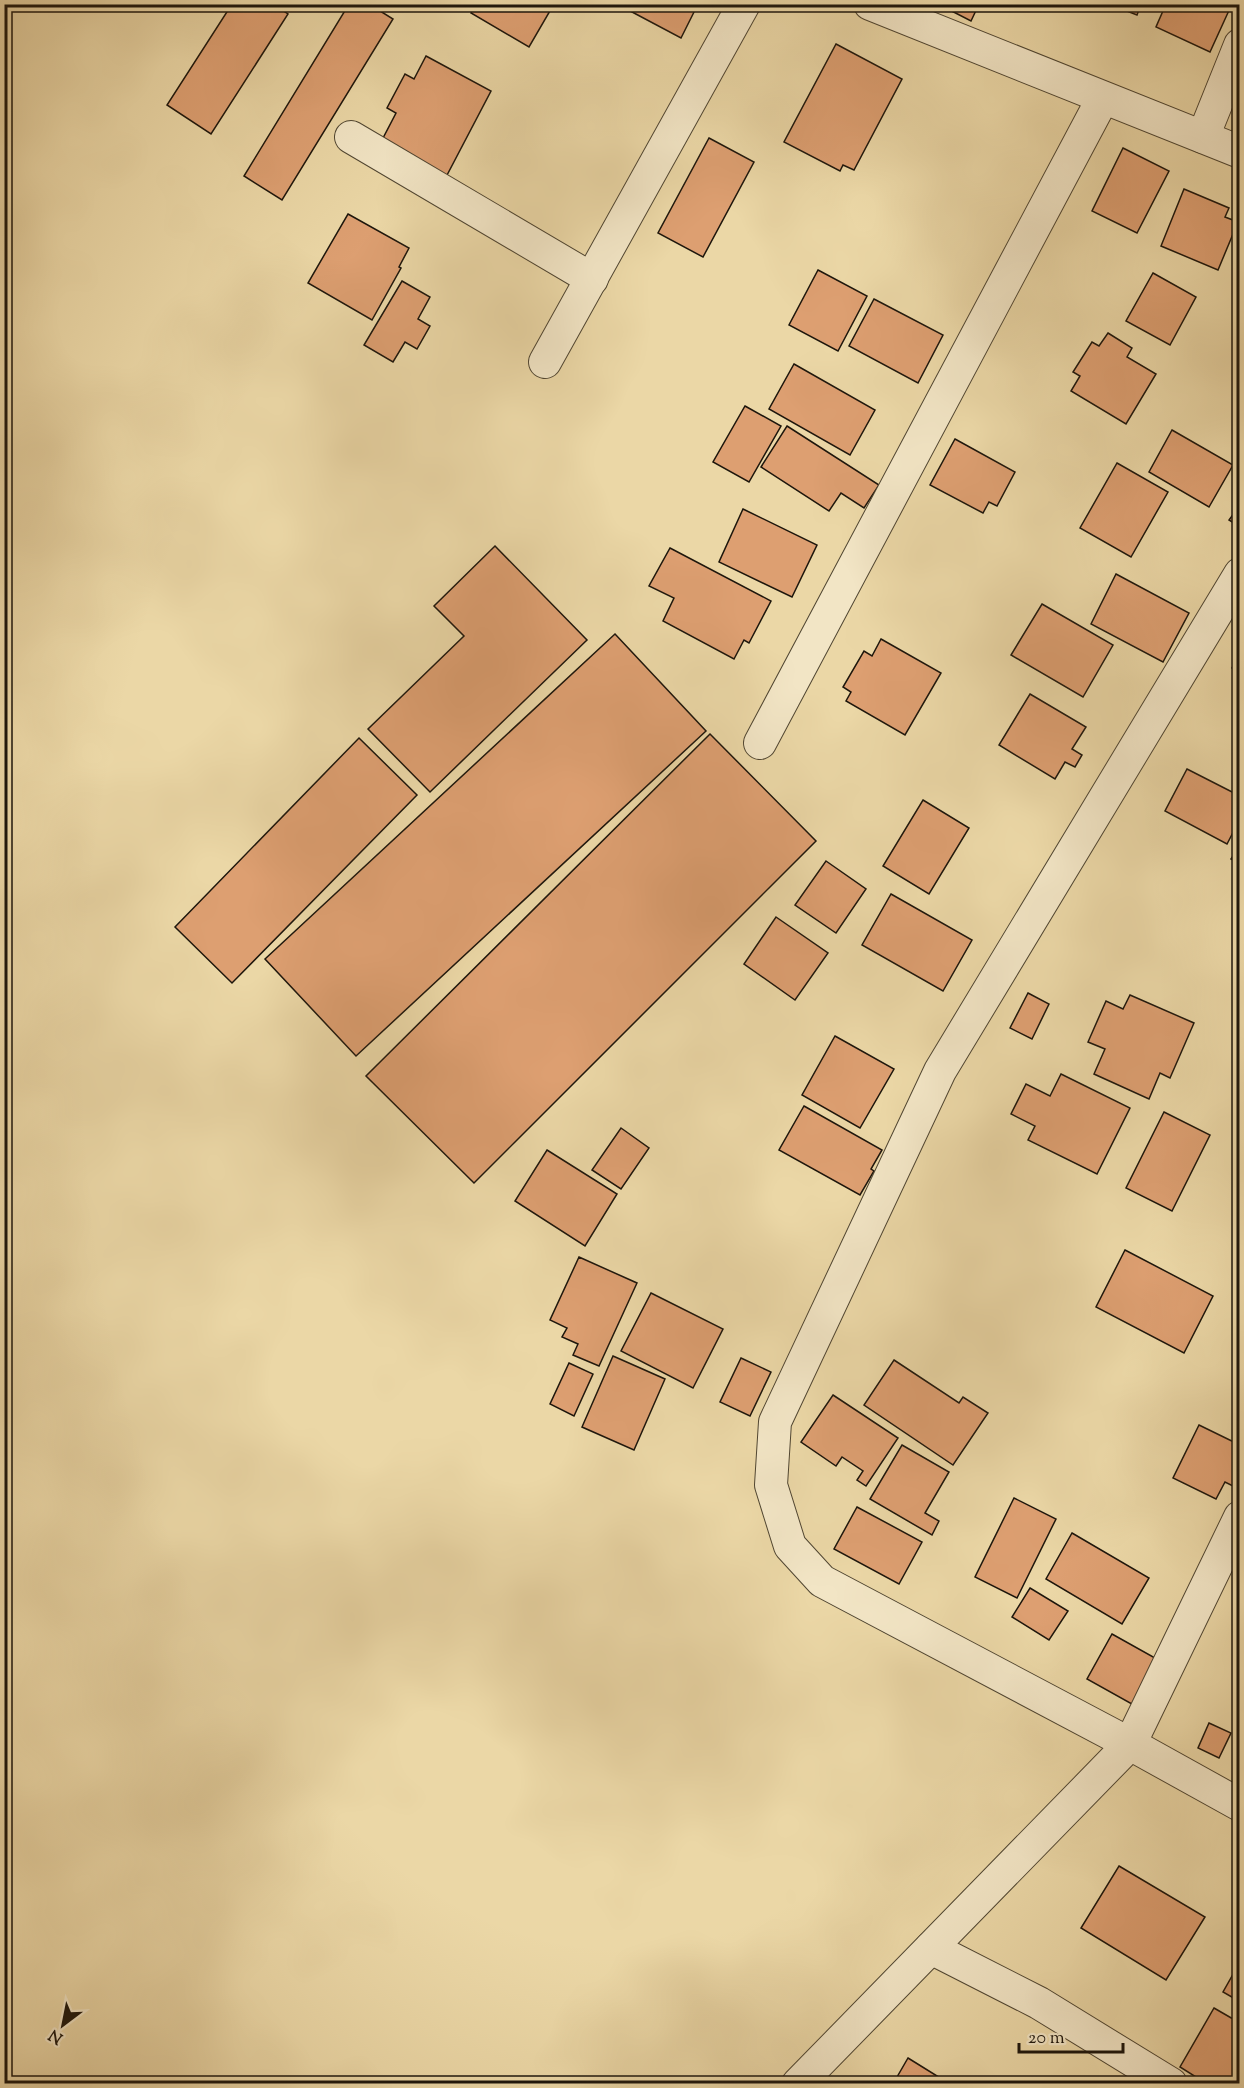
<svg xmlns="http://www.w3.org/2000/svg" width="1244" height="2088" viewBox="0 0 1244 2088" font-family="'Sorts Mill Goudy',serif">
  <rect width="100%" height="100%" fill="#ebd7a6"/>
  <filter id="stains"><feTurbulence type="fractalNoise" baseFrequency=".00333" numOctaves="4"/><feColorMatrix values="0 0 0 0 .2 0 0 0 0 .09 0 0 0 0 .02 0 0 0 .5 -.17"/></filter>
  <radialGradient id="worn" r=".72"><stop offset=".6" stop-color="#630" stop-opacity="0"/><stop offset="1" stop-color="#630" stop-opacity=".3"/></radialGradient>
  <g fill="#dd9f71" stroke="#1d160c" stroke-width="1.5">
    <path d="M232,4H273L288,14L211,134L167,105Z"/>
    <path d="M349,4H369L393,19L282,200L244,176Z"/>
    <path d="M476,4H554L529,47L471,13Z"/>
    <path d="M617,4H698L681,38Z"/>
    <path d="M938,4H979L971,21Z"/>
    <path d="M1109,4H1141L1137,15Z"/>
    <path d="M1166,4H1229L1231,6L1210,52L1156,27Z"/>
    <path d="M836,44L902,79L854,170L843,165L840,171L784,142Z"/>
    <path d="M426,56L491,91L446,177L381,142L396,113L387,108L405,74L414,79Z"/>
    <path d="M709,138L754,162L703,257L658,233Z"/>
    <path d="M1123,148L1169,171L1137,233L1092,211Z"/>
    <path d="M1184,189L1229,208L1225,217L1238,222L1218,270L1161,246Z"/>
    <path d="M348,214L409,248L399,267L401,268L372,320L308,283Z"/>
    <path d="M818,270L867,296L838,351L789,325Z"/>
    <path d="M1153,273L1196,297L1170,345L1126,321Z"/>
    <path d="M402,281L430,297L418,319L430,326L417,349L405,342L393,362L364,345Z"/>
    <path d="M874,299L943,335L918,383L849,346Z"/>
    <path d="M1108,333L1132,348L1127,357L1156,374L1126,424L1071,391L1080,376L1073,372L1092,342L1099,346Z"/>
    <path d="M794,364L875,410L850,455L769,409Z"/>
    <path d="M745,406L781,426L749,482L713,462Z"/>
    <path d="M787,426L879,485L864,508L841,493L829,511L761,467Z"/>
    <path d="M1172,430L1233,465L1209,507L1149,472Z"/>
    <path d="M955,439L1015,472L997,506L989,502L983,513L930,485Z"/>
    <path d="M1117,463L1168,492L1131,557L1080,528Z"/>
    <path d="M1240,505V527L1229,520Z"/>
    <path d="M743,509L817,545L792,597L719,562Z"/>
    <path d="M495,546L587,640L430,792L368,729L464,636L434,606Z"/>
    <path d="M670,548L771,601L749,643L744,640L734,659L663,621L674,598L649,586Z"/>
    <path d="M1116,574L1189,613L1163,662L1091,624Z"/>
    <path d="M1042,604L1113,645L1083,697L1011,655Z"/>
    <path d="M615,634L706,731L356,1056L265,959Z"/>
    <path d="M881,639L941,673L905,735L846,701L851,692L843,687L864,651L872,656Z"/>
    <path d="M1240,653V672L1232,668Z"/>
    <path d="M1030,694L1086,727L1072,749L1082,755L1075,767L1065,762L1055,779L999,745Z"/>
    <path d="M710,734L816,841L474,1183L366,1076Z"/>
    <path d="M359,738L417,795L232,983L175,927Z"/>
    <path d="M1187,769L1240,796V819L1227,844L1165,811Z"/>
    <path d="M923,800L969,828L929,894L883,866Z"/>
    <path d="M1240,828V841L1234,838Z"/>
    <path d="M1240,845V864L1231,859Z"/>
    <path d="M826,861L866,889L836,933L795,905Z"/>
    <path d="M891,894L972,940L943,991L862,945Z"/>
    <path d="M776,917L828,953L795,1000L744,964Z"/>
    <path d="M1028,993L1049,1004L1032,1039L1010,1028Z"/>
    <path d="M1130,995L1194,1023L1170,1078L1160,1073L1149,1099L1094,1074L1105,1049L1088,1042L1106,1001L1123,1009Z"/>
    <path d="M835,1036L894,1069L860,1128L802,1095Z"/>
    <path d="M1061,1074L1130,1108L1097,1174L1028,1140L1035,1126L1011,1114L1026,1084L1050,1096Z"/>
    <path d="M804,1106L882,1150L871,1169L874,1171L860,1195L779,1150Z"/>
    <path d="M1164,1112L1210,1135L1172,1211L1126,1188Z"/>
    <path d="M621,1128L649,1148L621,1189L592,1170Z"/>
    <path d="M547,1150L617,1194L585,1246L515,1201Z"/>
    <path d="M1125,1250L1213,1296L1184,1353L1096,1307Z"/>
    <path d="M579,1257L637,1283L599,1366L573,1355L578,1344L562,1337L567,1328L550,1320Z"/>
    <path d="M651,1293L723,1329L693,1388L621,1351Z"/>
    <path d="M613,1356L665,1379L634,1450L582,1427Z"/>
    <path d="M741,1358L771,1372L750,1416L720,1402Z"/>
    <path d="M894,1360L959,1403L963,1397L988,1413L953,1465L864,1405Z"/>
    <path d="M569,1363L593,1374L574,1416L550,1404Z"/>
    <path d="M833,1395L898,1438L866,1486L857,1480L863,1471L842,1457L836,1466L801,1442Z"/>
    <path d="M1199,1425L1240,1445V1452L1236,1459L1240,1460V1478L1235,1487L1225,1482L1216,1499L1173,1478Z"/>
    <path d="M902,1445L949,1472L925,1513L939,1521L932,1535L870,1499Z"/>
    <path d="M1014,1498L1056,1519L1017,1598L975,1577Z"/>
    <path d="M857,1507L922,1542L899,1584L834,1549Z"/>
    <path d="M1072,1533L1149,1578L1122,1624L1046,1579Z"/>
    <path d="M1030,1588L1068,1611L1049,1640L1012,1617Z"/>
    <path d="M1112,1634L1164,1663L1139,1708L1087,1679Z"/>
    <path d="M1209,1723L1231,1733L1219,1758L1198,1748Z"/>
    <path d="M1119,1866L1205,1917L1166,1980L1081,1928Z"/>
    <path d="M1236,1969L1240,1971V1997L1237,2000L1223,1992Z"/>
    <path d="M1214,2008L1240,2023V2084H1207L1180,2067Z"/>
    <path d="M908,2058L950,2084H893Z"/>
  </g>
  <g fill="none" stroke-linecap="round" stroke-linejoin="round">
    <defs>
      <g id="minor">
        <path d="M870,4L1240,152"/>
        <path d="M351,137L592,279"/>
        <path d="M1203,137L1240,45"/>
        <path d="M545,362L744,4"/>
        <path d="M1240,574L940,1071L775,1422L771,1485L790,1546L822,1581L1130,1744L1240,1805"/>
        <path d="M760,743L1103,98"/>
        <path d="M931,1948L1039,2003L1171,2084"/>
        <path d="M798,2084L1130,1744L1240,1517"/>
      </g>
    </defs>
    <use href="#minor" stroke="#504632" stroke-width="34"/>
    <use href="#minor" stroke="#f2e5c5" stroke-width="32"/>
  </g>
  <rect width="1244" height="2088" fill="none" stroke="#ebd7a6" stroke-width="24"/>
  <rect x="6" y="6" width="1232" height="2076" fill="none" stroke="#1d160c" stroke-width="3"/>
  <rect x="12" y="12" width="1220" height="2064" fill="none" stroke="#1d160c" stroke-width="1.5"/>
  <g transform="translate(63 2025) rotate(212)" stroke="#f2e5c5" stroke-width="4.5" paint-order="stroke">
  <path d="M0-4.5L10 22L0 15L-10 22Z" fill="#1d160c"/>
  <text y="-9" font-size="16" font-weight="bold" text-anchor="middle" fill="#1d160c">N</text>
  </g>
  <path d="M1019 2043v9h104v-9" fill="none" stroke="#1d160c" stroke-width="3"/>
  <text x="1028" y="2043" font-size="18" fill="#1d160c" stroke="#f2e5c5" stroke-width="4.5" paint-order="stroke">20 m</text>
  <rect width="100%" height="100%" filter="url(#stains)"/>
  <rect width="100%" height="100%" fill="url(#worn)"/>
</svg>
